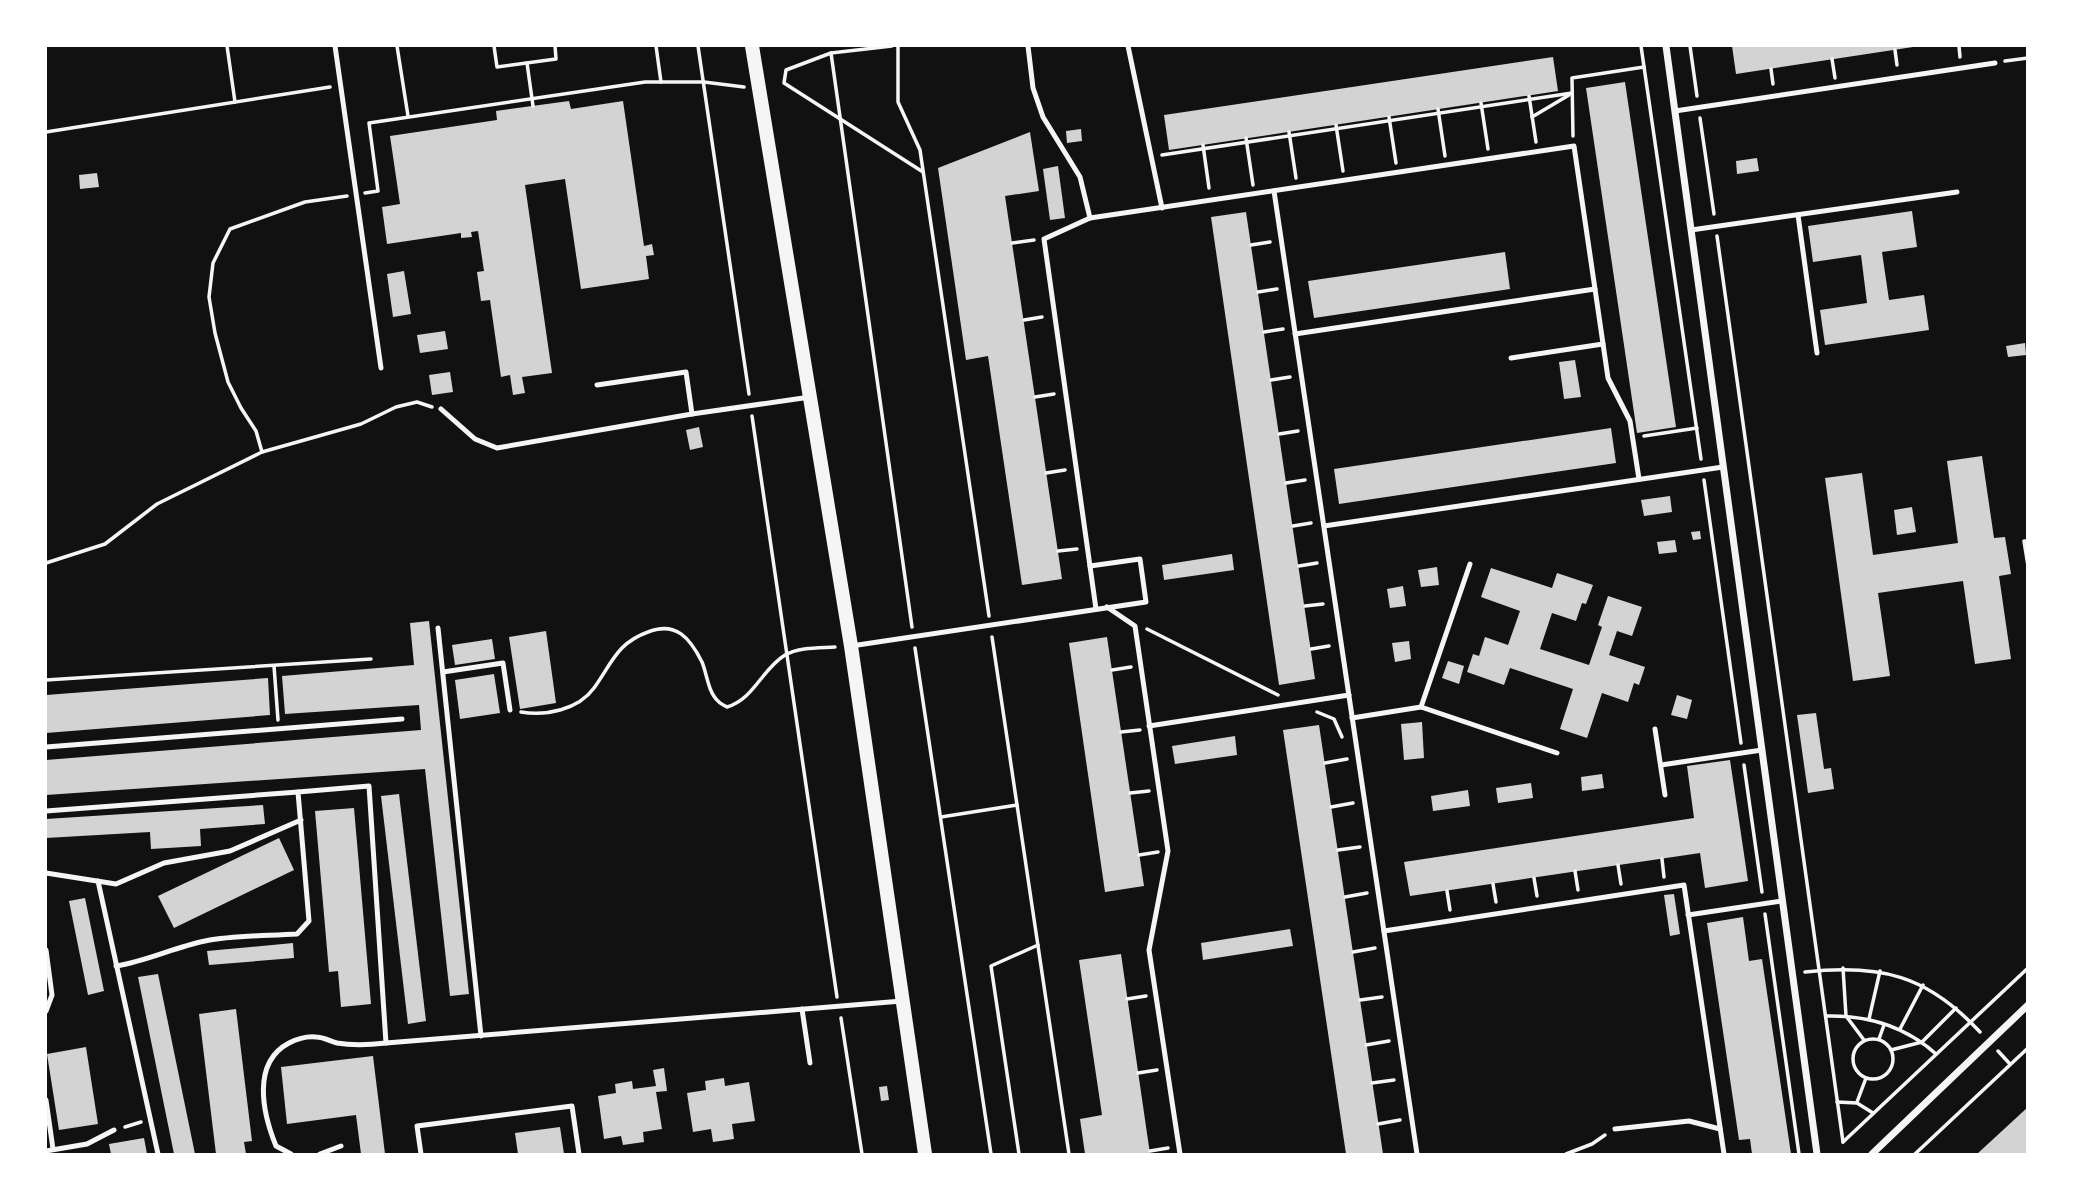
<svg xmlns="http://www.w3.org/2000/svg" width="2073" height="1200" viewBox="0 0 2073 1200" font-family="'PT Sans Narrow',sans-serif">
  <rect width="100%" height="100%" fill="#111"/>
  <g fill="#d3d3d3">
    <path d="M1732,46H1913V47L1736,74Z"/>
    <path d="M1553,57L1558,91L1169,150L1164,115Z"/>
    <path d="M1625,82L1676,427L1637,433L1586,88Z"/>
    <path d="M569,101L571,109L623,101L644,246L652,244L654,255L646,256L649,279L581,289L565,179L525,185L552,373L522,377L525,393L513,395L510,375L501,377L490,300L481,301L477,272L484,271L478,231L471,232L472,237L461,238V233L387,244L382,207L400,204L390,136L497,120L496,111Z"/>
    <path d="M1081,129L1082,141L1067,143L1066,131Z"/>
    <path d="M1030,132L1039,191L1005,196L1062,579L1022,585L988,356L966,360L938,168Z"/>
    <path d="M1757,158L1759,171L1737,174L1736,161Z"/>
    <path d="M1058,166L1065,218L1050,220L1043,169Z"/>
    <path d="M97,173L99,187L80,189L79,175Z"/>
    <path d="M1912,211L1917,247L1882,252L1889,300L1924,295L1929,330L1825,345L1820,310L1867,303L1861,255L1813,262L1808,226Z"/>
    <path d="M1246,212L1315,679L1279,685L1211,217Z"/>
    <path d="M1505,252L1510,289L1314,318L1308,281Z"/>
    <path d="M404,271L411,314L393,317L387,274Z"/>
    <path d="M445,331L448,349L420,353L417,335Z"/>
    <path d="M2025,343L2026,355L2008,357L2006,346Z"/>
    <path d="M1575,360L1581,397L1564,399L1559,362Z"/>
    <path d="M450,372L453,392L432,395L429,375Z"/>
    <path d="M699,427L703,447L690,450L686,430Z"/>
    <path d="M1611,428L1616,463L1339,504L1334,469Z"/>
    <path d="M1982,456L1994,538L2005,537L2011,574L1999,576L2011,659L1975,664L1963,581L1878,593L1890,676L1853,681L1825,478L1862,473L1873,555L1958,543L1947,461Z"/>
    <path d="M1670,496L1672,512L1644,516L1641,500Z"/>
    <path d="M1912,507L1916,532L1897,535L1894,510Z"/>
    <path d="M1700,531L1701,539L1693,540L1691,532Z"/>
    <path d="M1675,540L1677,552L1659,554L1657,542Z"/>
    <path d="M1232,554L1234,570L1164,580L1162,565Z"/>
    <path d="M1437,567L1439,585L1421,587L1418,570Z"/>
    <path d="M1491,568L1552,588L1557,573L1593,585L1586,604L1582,603L1576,621L1552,613L1540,649L1589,665L1602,627L1598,625L1608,596L1642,607L1632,636L1617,631L1609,655L1645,667L1639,685L1634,683L1628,702L1602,693L1587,738L1560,729L1573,689L1510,668L1504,685L1467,672L1473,654L1479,656L1485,637L1508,645L1520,611L1481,597Z"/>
    <path d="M1403,586L1406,606L1390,608L1387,589Z"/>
    <path d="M429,621L469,994L450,996L425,769L46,795V760L421,730L419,705L285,714L282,676L414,665L410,623Z"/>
    <path d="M546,631L556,703L520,709L509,637Z"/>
    <path d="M1107,637L1144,886L1105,892L1069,643Z"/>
    <path d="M492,639L495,659L455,665L452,645Z"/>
    <path d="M1409,641L1411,659L1395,662L1392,643Z"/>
    <path d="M1448,661L1464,666L1459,684L1442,678Z"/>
    <path d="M494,674L500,713L460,719L455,680Z"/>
    <path d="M268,678L270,715L46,733V695Z"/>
    <path d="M1677,695L1692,700L1687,719L1671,715Z"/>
    <path d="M1816,713L1824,769L1831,768L1834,789L1808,793L1797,715Z"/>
    <path d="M1422,722L1424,758L1404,760L1401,724Z"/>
    <path d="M1319,725L1383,1154H1346L1283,730Z"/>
    <path d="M1235,736L1237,755L1175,764L1172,746Z"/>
    <path d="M1730,760L1748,881L1705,888L1700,853L1410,896L1404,862L1694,818L1687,766Z"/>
    <path d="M1602,774L1604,788L1582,791L1581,777Z"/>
    <path d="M1531,783L1533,798L1498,803L1496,788Z"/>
    <path d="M1468,790L1470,806L1433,811L1431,796Z"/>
    <path d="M399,794L426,1021L408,1024L381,796Z"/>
    <path d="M263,805L265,824L200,829L201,846L151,849L150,832L46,838V819Z"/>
    <path d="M354,808L371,1004L341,1007L338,971L329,972L315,811Z"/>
    <path d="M279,838L294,870L174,928L158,896Z"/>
    <path d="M1674,894L1680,934L1670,936L1664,895Z"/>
    <path d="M85,898L104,991L88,995L69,901Z"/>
    <path d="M1743,917L1749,961L1762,959L1791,1154H1752L1750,1139L1739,1140L1707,923Z"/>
    <path d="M1290,929L1293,946L1203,960L1201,943Z"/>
    <path d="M293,943L294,958L209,965L207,951Z"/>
    <path d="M1121,954L1150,1154H1085L1080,1119L1102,1115L1079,960Z"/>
    <path d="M158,974L195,1154H174L138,977Z"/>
    <path d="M236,1009L252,1141L244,1142L246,1154H216L199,1014Z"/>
    <path d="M86,1047L98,1124L59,1130L47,1054Z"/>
    <path d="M373,1056L385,1154H361L356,1115L287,1124L281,1067Z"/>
    <path d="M664,1068L667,1091L656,1092L662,1129L643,1132L644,1142L623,1145L621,1136L604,1139L598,1096L616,1093L615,1084L632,1081L633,1089L656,1086L653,1070Z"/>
    <path d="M724,1078L725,1086L749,1082L755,1121L732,1124L734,1139L713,1142L711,1129L693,1132L687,1093L706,1090L705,1081Z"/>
    <path d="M887,1086L889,1100L881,1101L879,1087Z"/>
    <path d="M2028,1107V1154H1977Z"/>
    <path d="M560,1127L564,1154H518L515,1133Z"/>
    <path d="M144,1138L147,1154H111L109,1144Z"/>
  </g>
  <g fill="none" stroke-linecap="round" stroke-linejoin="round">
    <g stroke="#f5f5f5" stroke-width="3.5">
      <path d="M227,46L235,102"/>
      <path d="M397,46L408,116"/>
      <path d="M494,46L497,67L556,59L555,46"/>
      <path d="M656,46L661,82"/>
      <path d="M698,46L749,394"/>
      <path d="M892,46L831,53L786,70L784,83L923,172"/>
      <path d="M898,46V102L920,150L989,616"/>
      <path d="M1641,46L1701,459"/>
      <path d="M1690,46L1697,96"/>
      <path d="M1959,46L1960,57"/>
      <path d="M1895,50L1897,65"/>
      <path d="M831,53L912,627"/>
      <path d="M1832,59L1835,78"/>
      <path d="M2005,61L2028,58"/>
      <path d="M527,63L533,106"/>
      <path d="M1771,69L1773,84"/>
      <path d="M1529,96L1536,142"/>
      <path d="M1481,103L1488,149"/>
      <path d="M1438,109L1445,156"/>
      <path d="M1389,117L1396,163"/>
      <path d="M1532,117L1569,95"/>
      <path d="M1700,118L1714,214"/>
      <path d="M1336,125L1343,171"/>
      <path d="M46,132L330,87"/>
      <path d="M1289,132L1296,178"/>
      <path d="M1573,136L1572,78L1644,67"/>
      <path d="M1246,138L1253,185"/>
      <path d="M1203,145L1209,188"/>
      <path d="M1162,155L1572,93"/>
      <path d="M365,193L378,191L369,123L645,82H704L744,87"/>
      <path d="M1717,236L1843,1142"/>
      <path d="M1012,243L1034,240"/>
      <path d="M1251,245L1270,242"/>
      <path d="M1258,292L1277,289"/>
      <path d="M1024,320L1042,317"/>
      <path d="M1264,332L1283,329"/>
      <path d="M1271,380L1290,377"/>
      <path d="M1035,397L1054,394"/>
      <path d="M752,416L837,997"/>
      <path d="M1279,434L1298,431"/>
      <path d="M1644,436L1697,428"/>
      <path d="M262,452L256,431L241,408L228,382L215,333L209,297L213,263L230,229L305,202L347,196"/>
      <path d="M1046,473L1065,470"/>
      <path d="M1704,480L1741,743"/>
      <path d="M1286,483L1305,480"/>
      <path d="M1293,526L1311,523"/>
      <path d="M2028,541H2024L2028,566"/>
      <path d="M1058,551L1077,549"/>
      <path d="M46,563L105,544L157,504L262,452L361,424L396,407L417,402L432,407"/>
      <path d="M1299,566L1317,563"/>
      <path d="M1305,606L1323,604"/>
      <path d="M1147,629L1278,695"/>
      <path d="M992,637L1069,1154"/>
      <path d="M915,648L991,1154"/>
      <path d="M1311,649L1329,646"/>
      <path d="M274,666L278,720"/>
      <path d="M1112,670L1131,667"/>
      <path d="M46,680L371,659"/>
      <path d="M521,712C546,716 578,710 594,688C612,663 617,643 648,632C676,621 690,638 702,662C707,674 708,692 718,701C720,704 724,705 727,707C754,699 762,669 785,655C799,647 819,648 835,647"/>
      <path d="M1317,712L1334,719L1342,737"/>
      <path d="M1121,732L1140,730"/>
      <path d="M1325,763L1347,759"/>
      <path d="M1744,765L1762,892"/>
      <path d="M1130,793L1149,791"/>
      <path d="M1331,807L1353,803"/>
      <path d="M941,817L1017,805"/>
      <path d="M1338,850L1360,847"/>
      <path d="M1139,855L1158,852"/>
      <path d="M1662,859L1664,877"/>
      <path d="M1618,865L1621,884"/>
      <path d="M1575,871L1578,890"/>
      <path d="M1534,878L1537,896"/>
      <path d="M1493,884L1496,902"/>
      <path d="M1447,891L1450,910"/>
      <path d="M1345,897L1367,893"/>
      <path d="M1765,914L1799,1154"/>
      <path d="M1353,952L1375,948"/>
      <path d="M1843,968L1846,1016L1864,1040"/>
      <path d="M1805,972C1881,964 1927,975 1980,1032"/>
      <path d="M1127,999L1146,996"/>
      <path d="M1360,1000L1382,997"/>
      <path d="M1826,1016C1868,1015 1905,1026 1936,1054"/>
      <path d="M841,1018L862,1154"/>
      <path d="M1869,1019L1880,971"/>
      <path d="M1900,1029L1923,985"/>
      <circle cx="1873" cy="1059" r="20"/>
      <path d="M1879,1039L1884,1025"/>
      <path d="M1366,1045L1389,1041"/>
      <path d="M1891,1050L1922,1042L1956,1008"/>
      <path d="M1998,1051L2010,1064"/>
      <path d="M1138,1073L1157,1070"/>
      <path d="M1372,1083L1394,1080"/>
      <path d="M1837,1102L1857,1103L1873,1113"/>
      <path d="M1857,1102L1866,1078"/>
      <path d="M1378,1124L1400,1120"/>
      <path d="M125,1127L141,1122"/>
      <path d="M1843,1142L2028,968"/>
      <path d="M1150,1151L1168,1148"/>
      <path d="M1019,1154L991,966L1038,945"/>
      <path d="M1566,1154L1592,1144L1605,1135"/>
      <path d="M1915,1154L2028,1048"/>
    </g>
    <g stroke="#f5f5f5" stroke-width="5">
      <path d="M335,46L381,368"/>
      <path d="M1028,46L1033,88L1043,117L1080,177L1090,218L1044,239L1096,609"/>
      <path d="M1128,46L1162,208"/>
      <path d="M1675,111L1995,63"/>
      <path d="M1274,191L1417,1154"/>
      <path d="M1798,215L1817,353"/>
      <path d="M1090,218L1574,146L1595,289"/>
      <path d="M1691,230L1957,192"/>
      <path d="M1295,334L1595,289L1608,378L1630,421L1639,479"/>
      <path d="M1511,358L1603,344"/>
      <path d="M597,385L686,372L692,414"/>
      <path d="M441,409L475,439L497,448L692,414L810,397"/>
      <path d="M1324,526L1723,467"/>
      <path d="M1470,564L1421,707L1557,753"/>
      <path d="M1107,607L1135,626L1168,851L1149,950L1180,1154"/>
      <path d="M438,628L481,1036"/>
      <path d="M851,646L1146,602L1140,559L1090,566"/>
      <path d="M443,672L503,663L510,710"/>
      <path d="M1352,718L1421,707"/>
      <path d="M1149,726L1349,695"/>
      <path d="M1655,729L1665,795"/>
      <path d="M46,747L402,719"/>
      <path d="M1661,765L1762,750"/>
      <path d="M46,811L298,792"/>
      <path d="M46,873L116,884L164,863L230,851L301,820"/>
      <path d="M98,881L158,1154"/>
      <path d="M1688,915L1782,901"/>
      <path d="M1384,931L1684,885L1724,1154"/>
      <path d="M46,950L52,995L46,1011"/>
      <path d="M116,966C147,961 175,947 205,941C235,935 266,936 297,934L309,921L298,792L369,786L386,1043L902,1001"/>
      <path d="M802,1009L810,1063"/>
      <path d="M46,1100L53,1149"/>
      <path d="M1615,1129L1689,1121L1720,1129"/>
      <path d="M46,1151L87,1144L114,1130"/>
      <path d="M291,1154L276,1146C263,1114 251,1063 289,1043C297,1039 307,1036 316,1037C323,1037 330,1041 337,1043C354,1046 369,1045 386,1043"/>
      <path d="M320,1154L341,1146"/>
      <path d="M421,1154L417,1126L572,1106L579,1154"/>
    </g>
    <g stroke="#f5f5f5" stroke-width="7">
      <path d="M1666,46L1817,1154"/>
      <path d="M1872,1154L2028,1005"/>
    </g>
    <path stroke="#f5f5f5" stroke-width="14" d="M752,46L851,646L925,1154"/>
  </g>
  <rect width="2073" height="1200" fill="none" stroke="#ffffff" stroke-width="94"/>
</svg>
